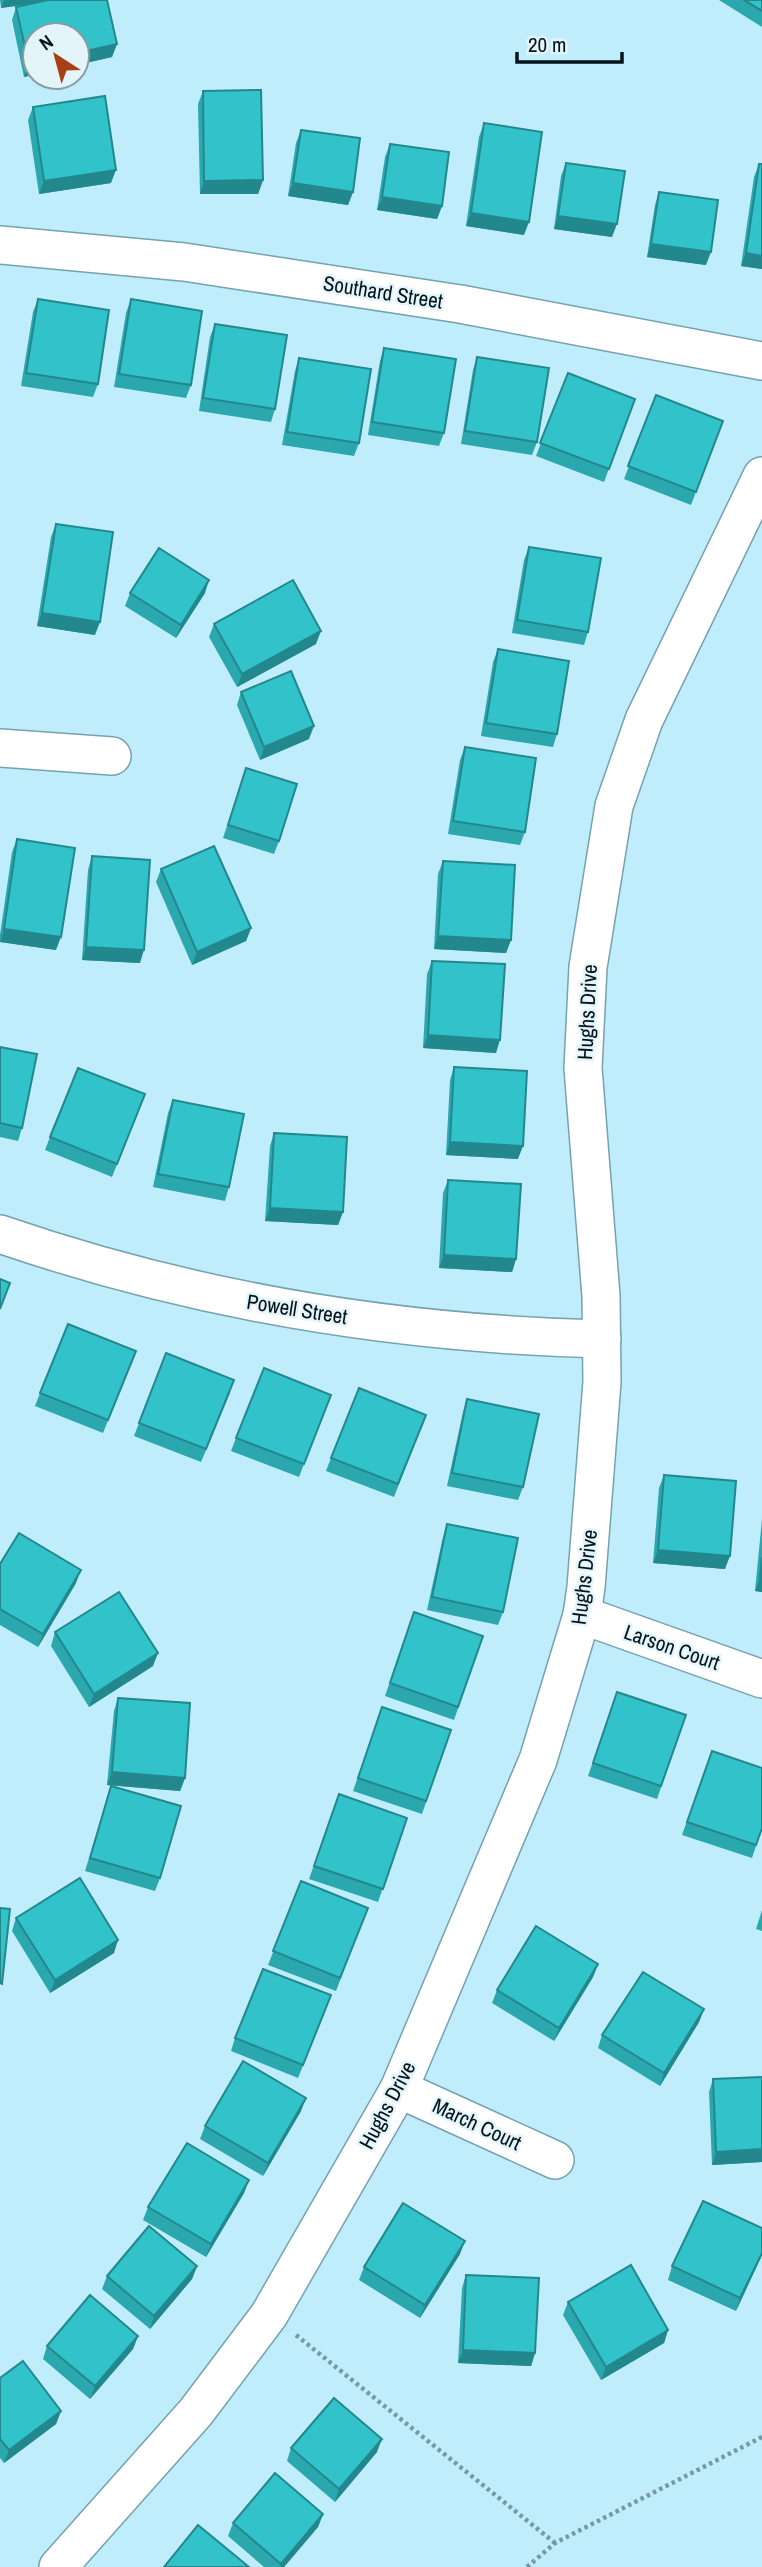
<svg xmlns="http://www.w3.org/2000/svg" width="762" height="2567" viewBox="0 0 762 2567" font-family="'Archivo Narrow',sans-serif">
  <rect width="100%" height="100%" fill="#c0edfc"/>
  <g fill="none" stroke-linecap="round" stroke-linejoin="round">
    <defs>
      <g id="minor">
        <path d="M0,245L184,262L460,304L762,361"/>
        <path d="M0,748L112,756"/>
        <path d="M0,1234C194,1301 397,1334 602,1339"/>
        <path d="M582,1615L762,1679"/>
        <path d="M399,2089L555,2160"/>
        <path d="M58,2567L196,2412L269,2315L399,2089L538,1760L582,1615L586,1587L602,1382L601,1296L583,1068L588,967L614,806L644,720L762,476"/>
      </g>
    </defs>
    <use href="#minor" stroke="#76a1af" stroke-width="40"/>
    <g stroke="#7799a4" stroke-width="4.5" stroke-dasharray="3.5 3.5" stroke-linecap="butt">
      <path d="M296,2335L555,2543"/>
      <path d="M527,2567L555,2543L762,2437"/>
    </g>
    <use href="#minor" stroke="#fff" stroke-width="37"/>
  </g>
  <g fill="#2ba7ae">
    <path d="M0,0H107L117,44L112,57L24,77L12,20L16,7L31,4L1,8Z"/>
    <path d="M719,0H762V27Z"/>
    <path d="M203,91L263,180L258,194H200L198,104Z"/>
    <path d="M33,107L111,183L39,194L28,120Z"/>
    <path d="M484,123L524,235L466,226L479,137Z"/>
    <path d="M301,130L353,192L348,205L288,196L296,143Z"/>
    <path d="M390,144L442,206L437,219L377,210L385,157Z"/>
    <path d="M566,163L612,237L554,229L561,176Z"/>
    <path d="M759,164H762V269L741,266L754,177Z"/>
    <path d="M659,192L706,265L647,257L655,205Z"/>
    <path d="M38,299L98,384L93,397L21,386L33,312Z"/>
    <path d="M131,299L191,385L186,398L114,387L126,313Z"/>
    <path d="M215,324L275,409L271,422L199,411L210,337Z"/>
    <path d="M384,348L444,433L439,446L368,435L380,361Z"/>
    <path d="M477,357L537,442L532,455L461,444L473,370Z"/>
    <path d="M299,358L359,443L354,456L282,445L295,371Z"/>
    <path d="M568,373L635,399L604,482L536,456Z"/>
    <path d="M656,395L723,421L691,505L624,479Z"/>
    <path d="M56,524L95,635L37,626L51,537Z"/>
    <path d="M529,547L588,632L584,645L512,633L524,560Z"/>
    <path d="M130,593H205L176,638L125,606Z"/>
    <path d="M214,624L316,644L237,687L209,637Z"/>
    <path d="M498,649L557,734L553,747L481,736L493,662Z"/>
    <path d="M241,692L309,739L260,760L237,705Z"/>
    <path d="M465,747L525,832L520,845L448,834L460,760Z"/>
    <path d="M246,768L279,841L274,854L223,838Z"/>
    <path d="M17,839L56,950L0,942V935L12,852Z"/>
    <path d="M92,856L140,963L82,960L88,870Z"/>
    <path d="M443,861L511,940L506,953L434,949L438,874Z"/>
    <path d="M161,869L251,928L246,941L192,965L156,882Z"/>
    <path d="M432,961L496,1053L423,1048L427,974Z"/>
    <path d="M0,1047L22,1128L18,1141L0,1137Z"/>
    <path d="M454,1067L518,1159L446,1155L450,1080Z"/>
    <path d="M173,1100L229,1187L225,1201L153,1187L168,1113Z"/>
    <path d="M140,1107L112,1177L45,1150L50,1137Z"/>
    <path d="M274,1133L343,1212L338,1225L265,1221L270,1146Z"/>
    <path d="M448,1180L516,1259L512,1272L439,1268L443,1193Z"/>
    <path d="M166,1353L230,1393L201,1462L134,1436Z"/>
    <path d="M131,1364L103,1433L35,1406L40,1393Z"/>
    <path d="M331,1395L299,1477L231,1451L236,1438Z"/>
    <path d="M467,1399L523,1487L518,1500L447,1486L463,1412Z"/>
    <path d="M426,1415L394,1497L326,1471L331,1458Z"/>
    <path d="M664,1475L725,1569L653,1563L659,1488Z"/>
    <path d="M762,1519V1592L755,1591Z"/>
    <path d="M447,1524L503,1612L498,1625L427,1610L443,1537Z"/>
    <path d="M0,1564L76,1583L38,1647L0,1625Z"/>
    <path d="M414,1612L483,1636L454,1720L385,1696Z"/>
    <path d="M55,1632L153,1666L89,1707L51,1646Z"/>
    <path d="M617,1692L686,1715L657,1799L588,1776Z"/>
    <path d="M118,1698L185,1778L180,1791L107,1785L114,1711Z"/>
    <path d="M382,1707L451,1730L422,1814L353,1791Z"/>
    <path d="M712,1751L762,1828L752,1858L682,1835Z"/>
    <path d="M111,1786L160,1878L155,1891L85,1871Z"/>
    <path d="M339,1794L407,1818L378,1902L309,1879Z"/>
    <path d="M301,1881L368,1908L336,1991L268,1965Z"/>
    <path d="M762,1910V1931L756,1929Z"/>
    <path d="M16,1918L114,1953L50,1993L12,1931Z"/>
    <path d="M598,1964L593,1977L554,2041L492,2003L497,1990Z"/>
    <path d="M326,2009L298,2078L231,2051L235,2038Z"/>
    <path d="M704,2009L699,2022L660,2086L598,2048L602,2035Z"/>
    <path d="M762,2077V2162L712,2165L709,2092L713,2079Z"/>
    <path d="M301,2111L263,2176L200,2139L205,2126Z"/>
    <path d="M249,2180L244,2193L206,2257L143,2220L148,2207Z"/>
    <path d="M762,2228V2255L736,2311L668,2280L672,2266Z"/>
    <path d="M460,2254L420,2318L359,2280L364,2267Z"/>
    <path d="M197,2266L192,2279L150,2329L102,2289L107,2276Z"/>
    <path d="M466,2275L535,2353L531,2366L458,2363L462,2288Z"/>
    <path d="M568,2302L668,2330L664,2343L601,2380L563,2315Z"/>
    <path d="M138,2336L133,2349L90,2399L43,2359L47,2346Z"/>
    <path d="M0,2378L61,2411L56,2424L4,2463L0,2458Z"/>
    <path d="M291,2448L377,2452L335,2502L287,2461Z"/>
    <path d="M323,2514L318,2527L284,2567H264L228,2536L233,2523Z"/>
  </g>
  <g fill="#23888d">
    <path d="M4,0H55L1,8Z"/>
    <path d="M117,44L112,57L77,65V53Z"/>
    <path d="M35,62V74L24,77L29,64Z"/>
    <path d="M116,170L111,183L39,194L44,181Z"/>
    <path d="M263,180L258,194H200L204,181Z"/>
    <path d="M293,183L353,192L348,205L288,196Z"/>
    <path d="M382,197L442,206L437,219L377,210Z"/>
    <path d="M471,213L529,222L524,235L466,226Z"/>
    <path d="M558,216L617,224L612,237L554,229Z"/>
    <path d="M651,244L711,252L706,265L647,257Z"/>
    <path d="M746,253L762,256V269L741,266Z"/>
    <path d="M209,580L205,593L176,638L181,625Z"/>
    <path d="M42,613L100,622L95,635L37,626Z"/>
    <path d="M321,631L316,644L237,687L242,674Z"/>
    <path d="M314,726L309,739L260,760L264,747Z"/>
    <path d="M251,928L246,941L192,965L197,952Z"/>
    <path d="M4,929L61,937L56,950L0,942Z"/>
    <path d="M438,936L511,940L506,953L434,949Z"/>
    <path d="M86,947L144,950L140,963L82,960Z"/>
    <path d="M428,1035L500,1040L496,1053L423,1048Z"/>
    <path d="M450,1142L523,1146L518,1159L446,1155Z"/>
    <path d="M270,1208L343,1212L338,1225L265,1221Z"/>
    <path d="M444,1255L516,1259L512,1272L439,1268Z"/>
    <path d="M658,1550L730,1556L725,1569L653,1563Z"/>
    <path d="M81,1570L76,1583L38,1647L43,1634Z"/>
    <path d="M760,1578L762,1579V1592L755,1591Z"/>
    <path d="M158,1653L153,1666L89,1707L94,1694Z"/>
    <path d="M112,1772L185,1778L180,1791L107,1785Z"/>
    <path d="M118,1940L114,1953L50,1993L55,1980Z"/>
    <path d="M598,1964L593,1977L554,2041L559,2028Z"/>
    <path d="M704,2009L699,2022L660,2086L664,2073Z"/>
    <path d="M306,2098L301,2111L263,2176L268,2163Z"/>
    <path d="M762,2149V2162L712,2165L716,2152Z"/>
    <path d="M249,2180L244,2193L206,2257L211,2244Z"/>
    <path d="M465,2241L460,2254L420,2318L425,2305Z"/>
    <path d="M762,2253V2255L736,2311L740,2298Z"/>
    <path d="M197,2266L192,2279L150,2329L154,2316Z"/>
    <path d="M668,2330L664,2343L601,2380L606,2367Z"/>
    <path d="M138,2336L133,2349L90,2399L95,2386Z"/>
    <path d="M463,2350L535,2353L531,2366L458,2363Z"/>
    <path d="M61,2411L56,2424L4,2463L9,2450Z"/>
    <path d="M382,2439L377,2452L335,2502L339,2489Z"/>
    <path d="M323,2514L318,2527L284,2567H280L281,2564Z"/>
  </g>
  <g fill="#32c2ca" stroke="#23888d" stroke-width="2">
    <path d="M48,0H107L117,44L77,53V35H35V62L29,64L16,7Z"/>
    <path d="M744,0H762V11Z"/>
    <path d="M261,90L263,180L204,181L203,91Z"/>
    <path d="M105,96L116,170L44,181L33,107Z"/>
    <path d="M484,123L542,132L529,222L471,213Z"/>
    <path d="M301,130L360,138L353,192L293,183Z"/>
    <path d="M390,144L449,152L442,206L382,197Z"/>
    <path d="M566,163L625,171L617,224L558,216Z"/>
    <path d="M759,164H762V256L746,253Z"/>
    <path d="M659,192L718,200L711,252L651,244Z"/>
    <path d="M38,299L109,310L98,384L26,373Z"/>
    <path d="M131,299L202,311L191,385L119,374Z"/>
    <path d="M215,324L287,335L275,409L203,398Z"/>
    <path d="M384,348L456,359L444,433L372,422Z"/>
    <path d="M477,357L549,368L537,442L465,431Z"/>
    <path d="M299,358L371,369L359,443L287,432Z"/>
    <path d="M568,373L635,399L609,469L540,443Z"/>
    <path d="M656,395L723,421L696,492L628,466Z"/>
    <path d="M56,524L113,532L100,622L42,613Z"/>
    <path d="M529,547L601,558L588,632L517,620Z"/>
    <path d="M159,548L209,580L181,625L130,593Z"/>
    <path d="M293,580L321,631L242,674L214,624Z"/>
    <path d="M498,649L569,661L557,734L486,723Z"/>
    <path d="M291,671L314,726L264,747L241,692Z"/>
    <path d="M465,747L536,758L525,832L453,821Z"/>
    <path d="M246,768L297,784L279,841L228,825Z"/>
    <path d="M17,839L75,848L61,937L4,929Z"/>
    <path d="M214,846L251,928L197,952L161,869Z"/>
    <path d="M92,856L150,860L144,950L86,947Z"/>
    <path d="M443,861L515,865L511,940L438,936Z"/>
    <path d="M432,961L505,964L500,1040L428,1035Z"/>
    <path d="M0,1047L37,1054L22,1128L0,1123Z"/>
    <path d="M454,1067L527,1071L523,1146L450,1142Z"/>
    <path d="M78,1068L145,1094L117,1164L50,1137Z"/>
    <path d="M173,1100L244,1114L229,1187L158,1174Z"/>
    <path d="M274,1133L347,1137L343,1212L270,1208Z"/>
    <path d="M448,1180L521,1184L516,1259L444,1255Z"/>
    <path d="M0,1279L10,1283L0,1309Z"/>
    <path d="M68,1324L136,1351L108,1420L40,1393Z"/>
    <path d="M166,1353L234,1380L206,1449L139,1423Z"/>
    <path d="M264,1368L331,1395L304,1464L236,1438Z"/>
    <path d="M359,1388L426,1415L398,1484L331,1458Z"/>
    <path d="M467,1399L539,1414L523,1487L452,1473Z"/>
    <path d="M664,1475L736,1481L730,1556L658,1550Z"/>
    <path d="M447,1524L518,1538L503,1612L432,1597Z"/>
    <path d="M19,1533L81,1570L43,1634L0,1609V1564Z"/>
    <path d="M762,1557V1579L760,1578Z"/>
    <path d="M119,1592L158,1653L94,1694L55,1632Z"/>
    <path d="M414,1612L483,1636L458,1707L390,1683Z"/>
    <path d="M617,1692L686,1715L661,1786L593,1763Z"/>
    <path d="M118,1698L190,1703L185,1778L112,1772Z"/>
    <path d="M382,1707L451,1730L426,1801L358,1778Z"/>
    <path d="M712,1751L762,1768V1828L756,1845L687,1822Z"/>
    <path d="M111,1786L181,1806L160,1878L90,1858Z"/>
    <path d="M339,1794L407,1818L383,1889L314,1866Z"/>
    <path d="M80,1878L118,1940L55,1980L16,1918Z"/>
    <path d="M301,1881L368,1908L340,1978L273,1951Z"/>
    <path d="M0,1908L10,1909L2,1984L0,1983Z"/>
    <path d="M536,1926L598,1964L559,2028L497,1990Z"/>
    <path d="M263,1969L331,1995L303,2065L235,2038Z"/>
    <path d="M643,1972L704,2009L664,2073L602,2035Z"/>
    <path d="M243,2061L306,2098L268,2163L205,2126Z"/>
    <path d="M762,2077V2149L716,2152L713,2079Z"/>
    <path d="M187,2143L249,2180L211,2244L148,2207Z"/>
    <path d="M703,2201L762,2228V2253L740,2298L672,2266Z"/>
    <path d="M403,2203L465,2241L425,2305L364,2267Z"/>
    <path d="M149,2226L197,2266L154,2316L107,2276Z"/>
    <path d="M631,2265L668,2330L606,2367L568,2302Z"/>
    <path d="M466,2275L539,2278L535,2353L463,2350Z"/>
    <path d="M90,2295L138,2336L95,2386L47,2346Z"/>
    <path d="M23,2361L61,2411L9,2450L0,2439V2378Z"/>
    <path d="M334,2398L382,2439L339,2489L291,2448Z"/>
    <path d="M275,2473L323,2514L281,2564L233,2523Z"/>
    <path d="M198,2525L249,2567H164Z"/>
  </g>
  <g text-anchor="middle" dominant-baseline="central" stroke-width="5" stroke-linejoin="round" paint-order="stroke">
    <g font-size="21" fill="#041319" stroke="#e3f5fb">
      <text transform="translate(383 292) rotate(9)">Southard Street</text>
      <text transform="translate(587 1012) rotate(-87)">Hughs Drive</text>
      <text transform="translate(297 1309) rotate(9)">Powell Street</text>
      <text transform="translate(584 1577) rotate(-83)">Hughs Drive</text>
      <text transform="translate(672 1647) rotate(19)">Larson Court</text>
      <text transform="translate(387 2105) rotate(-62)">Hughs Drive</text>
      <text transform="translate(477 2124) rotate(25)">March Court</text>
    </g>
  </g>
  <g transform="translate(56 56) rotate(324)"><circle r="33" fill="#e3f5fb" stroke="#8a9ba1" stroke-width="2"/>
  <path d="M0-5L12 26L0 18L-12 26Z" fill="#a74115"/>
  <text y="-10" font-size="19" font-weight="bold" text-anchor="middle" fill="#041319">N</text>
  </g>
  <path d="M517 52v10h105v-10" fill="none" stroke="#041319" stroke-width="3.5"/>
  <text x="528" y="52" font-size="21" fill="#041319" stroke="#e3f5fb" stroke-width="5" paint-order="stroke">20 m</text>
</svg>
